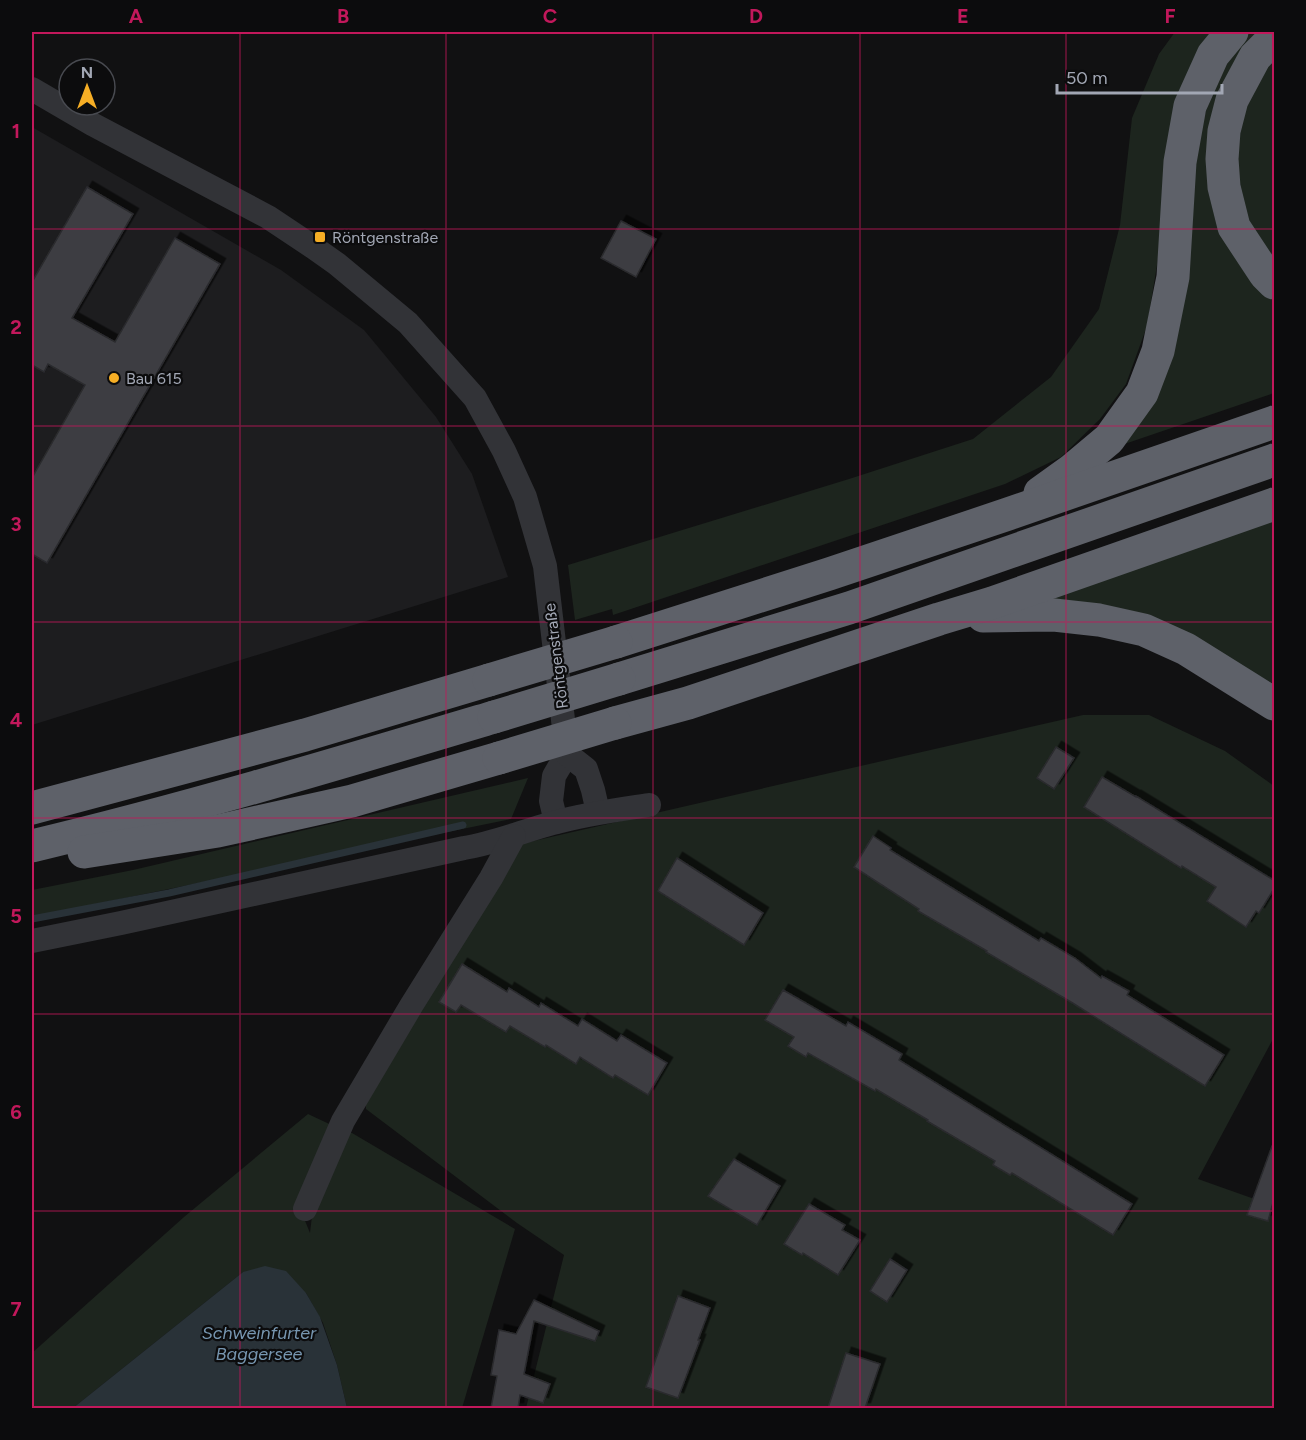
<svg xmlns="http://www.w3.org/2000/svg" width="1306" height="1440" viewBox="0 0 1306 1440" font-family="Figtree,sans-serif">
  <defs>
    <filter id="shadow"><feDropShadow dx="5.5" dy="-5.5" stdDeviation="0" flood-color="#0009"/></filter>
  </defs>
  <rect width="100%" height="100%" fill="#111112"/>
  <path fill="#1d1d1f" d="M32,127L281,270L364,330L436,417L472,474L508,577L32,725Z"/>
  <g fill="#1d251e">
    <path d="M1175,32H1217L1158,259L1147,326L1126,384L1100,419L1061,457L1005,484L613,615L612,609L575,620L568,565L849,479L973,439L1051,377L1099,309L1120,225L1132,118L1159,54Z"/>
    <path d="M1246,32H1270L1212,144L1274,293V393L1104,451L1146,398L1191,165L1212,89Z"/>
    <path d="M1274,46V266L1256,246L1231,179L1239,105Z"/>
    <path d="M1274,517V684L1156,619L1033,600Z"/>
    <path d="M1083,715H1149L1225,751L1274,786V1037L1198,1179L1274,1206V1408H526L564,1255L517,1223L366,1109V1090L516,845Z"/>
    <path d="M528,778L511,819L32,917V890L133,870Z"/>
    <path d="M308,1114L340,1129L297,1201L310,1233L314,1199L348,1133H352L515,1229L462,1408H347L337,1365L323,1323L306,1293L243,1272L73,1408H32V1353L184,1217Z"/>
  </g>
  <path fill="#293238" d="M265,1266L286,1271L306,1293L320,1317L337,1365L347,1408H73L243,1272Z"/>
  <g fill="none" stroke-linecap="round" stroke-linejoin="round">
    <path stroke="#293238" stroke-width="7" d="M32,919L169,893L463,825"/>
  </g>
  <g fill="#3d3e42" stroke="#2b2b2e" stroke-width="1.5" filter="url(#shadow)">
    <path d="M87,187L133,214L72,318L115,342L175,238L220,264L47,563L32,554V478L85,385L48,364L44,372L32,365V282Z"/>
    <path d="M621,221L656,239L636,277L601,258Z"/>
    <path d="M1056,747L1074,758L1054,789L1037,778Z"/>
    <path d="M1102,777L1136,797V796L1275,881V887L1259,913L1256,911L1246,927L1207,901L1216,887L1182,866L1181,868L1084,807Z"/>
    <path d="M873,836L891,848L890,850L970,899L1039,941L1041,938L1075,958L1101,978L1102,976L1129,991L1127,995L1224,1055L1205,1086L1071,1002L986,952L987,951L918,911L919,909L854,867Z"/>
    <path d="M677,858L763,913L744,945L658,891Z"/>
    <path d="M462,964L507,992L509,988L539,1007L541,1003L578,1026L582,1019L617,1041L621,1035L667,1063L648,1095L615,1075L613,1078L580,1057L576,1064L546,1045L545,1047L510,1026L506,1032L461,1005L456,1012L439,1002Z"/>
    <path d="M783,990L846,1026L848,1022L902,1054L899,1060L1132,1204L1113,1235L1012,1173L1010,1175L993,1165L995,1161L927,1121L928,1120L876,1089L875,1091L808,1053L806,1057L788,1046L794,1037L765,1020Z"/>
    <path d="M1272,1146H1275V1195L1268,1221L1247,1215Z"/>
    <path d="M734,1159L780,1186L757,1225L708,1196Z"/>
    <path d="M809,1204L845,1225L842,1230L860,1240L838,1275L803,1253L802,1255L784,1244Z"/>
    <path d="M890,1259L907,1270L887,1302L870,1291Z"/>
    <path d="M678,1296L710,1308L698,1340H700L678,1398L646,1387Z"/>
    <path d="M534,1300L599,1331L595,1341L534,1321L524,1374L550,1384L543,1403L520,1395L518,1408H491L497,1376L491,1375L499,1330L516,1334Z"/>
    <path d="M846,1353L880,1364L865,1408H828Z"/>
  </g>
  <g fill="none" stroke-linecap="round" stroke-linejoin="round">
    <g stroke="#323337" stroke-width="24">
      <path d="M32,89L92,124L268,217L313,247L337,264L408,323L475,398L504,451L525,497L545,566L567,754L554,776L551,801L556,822"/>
      <path d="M567,754L586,769L593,790L598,812"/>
      <path d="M32,941L121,923L464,848C495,843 523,831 553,823C585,814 616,810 649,805"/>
      <path d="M305,1209L343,1121L411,1006L491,878L514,836"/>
    </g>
    <g stroke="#5e6169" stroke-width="33">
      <path d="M1274,38L1255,57L1232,100L1224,131L1222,159L1224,187L1234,227L1265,274L1274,283"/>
      <path d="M1040,493L1072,470L1109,439L1142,393L1158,351L1173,277L1180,162L1190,106L1213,55L1232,32"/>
      <path d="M983,616L1054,615L1099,620L1144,630L1186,649L1274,704"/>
      <path d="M616,642L829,574L1008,514L1274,422"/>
      <path d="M619,679L849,608L1274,460"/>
      <path d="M615,723L688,703L939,619L992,603L1274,504"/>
      <path d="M32,808L305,735L489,680"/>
      <path d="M32,846C187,809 340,763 494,717"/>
      <path d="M84,852L218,831L352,801L499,758"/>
    </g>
    <g stroke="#5e6169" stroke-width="33">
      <path d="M489,680L616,642"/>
      <path d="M494,717L619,679"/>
      <path d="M499,758L615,723"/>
    </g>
  </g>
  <path fill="none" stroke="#c2185b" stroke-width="1.5" stroke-opacity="0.55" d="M240,32V1408M446,32V1408M653,32V1408M860,32V1408M1066,32V1408M32,229H1274M32,426H1274M32,622H1274M32,818H1274M32,1014H1274M32,1211H1274"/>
  <g fill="#f6ae25" stroke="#0c0c0d" stroke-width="2">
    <rect x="314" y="231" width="12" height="12" rx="3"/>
    <circle cx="114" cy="378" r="6"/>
  </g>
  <g text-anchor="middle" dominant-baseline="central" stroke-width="4.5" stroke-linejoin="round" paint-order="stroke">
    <g font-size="16" fill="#a2a7b4" stroke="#0c0c0d" text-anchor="start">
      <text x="332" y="237">Röntgenstraße</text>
      <text x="126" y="378">Bau 615</text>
    </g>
    <g font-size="16" fill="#a2a7b4" stroke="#0c0c0d">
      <text transform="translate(556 656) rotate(-97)">Röntgenstraße</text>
    </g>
    <g font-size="18" font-style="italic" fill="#7796b0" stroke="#0c0c0d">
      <text x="259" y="1333">Schweinfurter<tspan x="259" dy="21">Baggersee</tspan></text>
    </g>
  </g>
  <rect width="1306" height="1440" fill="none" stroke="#0c0c0d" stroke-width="66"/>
  <g transform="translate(87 87)"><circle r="28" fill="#0c0c0d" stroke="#484a50" stroke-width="1.5"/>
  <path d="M0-4.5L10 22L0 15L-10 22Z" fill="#f6ae25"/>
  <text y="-9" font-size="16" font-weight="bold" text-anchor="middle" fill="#a2a7b4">N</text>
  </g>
  <path d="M1057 84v9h165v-9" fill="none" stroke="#a2a7b4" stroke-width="3"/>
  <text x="1066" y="84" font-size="18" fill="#a2a7b4" stroke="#0c0c0d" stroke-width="4.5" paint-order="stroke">50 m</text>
  <rect x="33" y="33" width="1240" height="1374" fill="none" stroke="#c2185b" stroke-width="2"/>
  <g font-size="20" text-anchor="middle" font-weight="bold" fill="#c2185b">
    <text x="136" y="23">A</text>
    <text x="343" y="23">B</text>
    <text x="550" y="23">C</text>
    <text x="756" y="23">D</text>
    <text x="963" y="23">E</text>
    <text x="1170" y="23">F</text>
    <text x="16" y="138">1</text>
    <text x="16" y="334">2</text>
    <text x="16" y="531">3</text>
    <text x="16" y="727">4</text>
    <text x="16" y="923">5</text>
    <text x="16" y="1119">6</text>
    <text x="16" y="1316">7</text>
  </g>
</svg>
